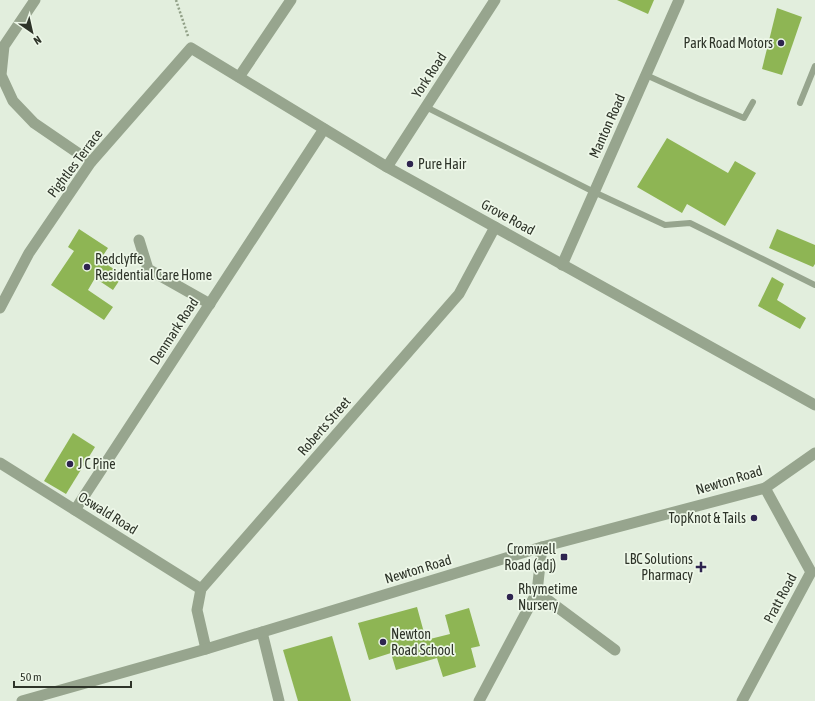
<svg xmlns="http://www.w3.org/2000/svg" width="815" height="701" viewBox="0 0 815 701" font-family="'Asap Condensed',sans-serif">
  <rect width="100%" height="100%" fill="#e2eedd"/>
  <g fill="#8eb554">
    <path d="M617,0H654L648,14Z"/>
    <path d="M777,8L802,17L782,75L762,69Z"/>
    <path d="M667,138L728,173L735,161L756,173L725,226L687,204L682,213L637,187Z"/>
    <path d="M79,229L108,248L100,260L123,275L113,290L95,278L88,290L113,307L104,320L51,285L74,251L68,247Z"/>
    <path d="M777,229L815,245V264L813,267L769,248Z"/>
    <path d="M772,277L784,284L777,300L806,318L800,329L758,306Z"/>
    <path d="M73,433L95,447L66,494L44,481Z"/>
    <path d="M417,607L426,640L450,634L445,615L469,608L480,646L471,648L476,667L443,677L437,658L396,670L391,653L369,660L358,623Z"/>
    <path d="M332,636L351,701H298L283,650Z"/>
  </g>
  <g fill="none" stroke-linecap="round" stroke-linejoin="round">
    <path stroke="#909f86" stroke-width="2.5" stroke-dasharray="2 2" stroke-linecap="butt" d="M176,0L188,36"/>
    <g stroke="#97a58e" stroke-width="6">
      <path d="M646,75L697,98L744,118L753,102"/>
      <path d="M800,103L815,66"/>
      <path d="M426,107L594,192L665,225L690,223L815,285"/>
    </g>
    <g stroke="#97a58e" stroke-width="11">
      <path d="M35,0L4,46L1,75L13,101L34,123L91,162"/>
      <path d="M239,77L291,0"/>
      <path d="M387,167L495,0"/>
      <path d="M139,240L148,269L210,304"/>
      <path d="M562,265L679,0"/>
      <path d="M0,308L29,253L91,162L191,48L387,167L815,405"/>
      <path d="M0,463L201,589"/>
      <path d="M75,510L324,129"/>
      <path d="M537,592L615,650"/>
      <path d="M262,632L279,701"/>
      <path d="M206,649L197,610L201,589L459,294L495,227"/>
      <path d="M479,701L537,592L542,547"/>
      <path d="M742,701L811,572L765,488"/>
    </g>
    <path stroke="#97a58e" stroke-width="11" d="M22,701L206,649L542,547L765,488L815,453"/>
  </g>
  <g fill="#2e244f" stroke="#edf7e8" stroke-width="1.5">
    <circle cx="781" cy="43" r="4"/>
    <circle cx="410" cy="164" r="4"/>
    <circle cx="87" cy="267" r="4"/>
    <circle cx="70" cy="464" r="4"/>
    <circle cx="754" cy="518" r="4"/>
    <rect x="560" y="553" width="8" height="8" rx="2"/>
    <path d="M699 561h4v4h4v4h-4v4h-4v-4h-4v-4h4z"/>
    <circle cx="510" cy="597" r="4"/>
    <circle cx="383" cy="642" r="4"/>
  </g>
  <g text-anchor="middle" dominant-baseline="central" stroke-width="3.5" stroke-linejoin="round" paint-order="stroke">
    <g font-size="14" fill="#2e3429" stroke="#edf7e8" text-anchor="start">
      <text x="773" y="43" text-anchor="end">Park Road Motors</text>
      <text x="418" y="164">Pure Hair</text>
      <text x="95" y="259">Redclyffe<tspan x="95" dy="16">Residential Care Home</tspan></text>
      <text x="78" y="464">J C Pine</text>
      <text x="746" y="518" text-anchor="end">TopKnot &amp; Tails</text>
      <text x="556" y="549" text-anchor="end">Cromwell<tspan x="556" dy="16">Road (adj)</tspan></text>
      <text x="693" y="559" text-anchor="end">LBC Solutions<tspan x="693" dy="16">Pharmacy</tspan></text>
      <text x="518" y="589">Rhymetime<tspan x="518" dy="16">Nursery</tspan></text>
      <text x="391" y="634">Newton<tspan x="391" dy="16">Road School</tspan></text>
    </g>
    <g font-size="14" fill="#2e3429" stroke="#edf7e8">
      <text transform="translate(429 75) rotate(-57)">York Road</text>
      <text transform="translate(607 126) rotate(-66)">Manton Road</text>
      <text transform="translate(75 163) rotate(-53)">Pightles Terrace</text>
      <text transform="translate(508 217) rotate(29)">Grove Road</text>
      <text transform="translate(174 331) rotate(-57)">Denmark Road</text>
      <text transform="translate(324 426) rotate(-49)">Roberts Street</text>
      <text transform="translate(729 480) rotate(-17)">Newton Road</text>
      <text transform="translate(108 513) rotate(32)">Oswald Road</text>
      <text transform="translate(418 569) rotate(-17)">Newton Road</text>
      <text transform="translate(780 598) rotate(-62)">Pratt Road</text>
    </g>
  </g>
  <g transform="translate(32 32) rotate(146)" stroke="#edf7e8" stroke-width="3" paint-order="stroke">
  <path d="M0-3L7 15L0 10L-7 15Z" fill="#2e3429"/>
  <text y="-6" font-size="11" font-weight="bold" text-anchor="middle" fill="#2e3429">N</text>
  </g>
  <path d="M14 681v6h117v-6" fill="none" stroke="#2e3429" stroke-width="2"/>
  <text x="20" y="681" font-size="12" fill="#2e3429" stroke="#edf7e8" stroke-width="3" paint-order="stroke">50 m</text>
</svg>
